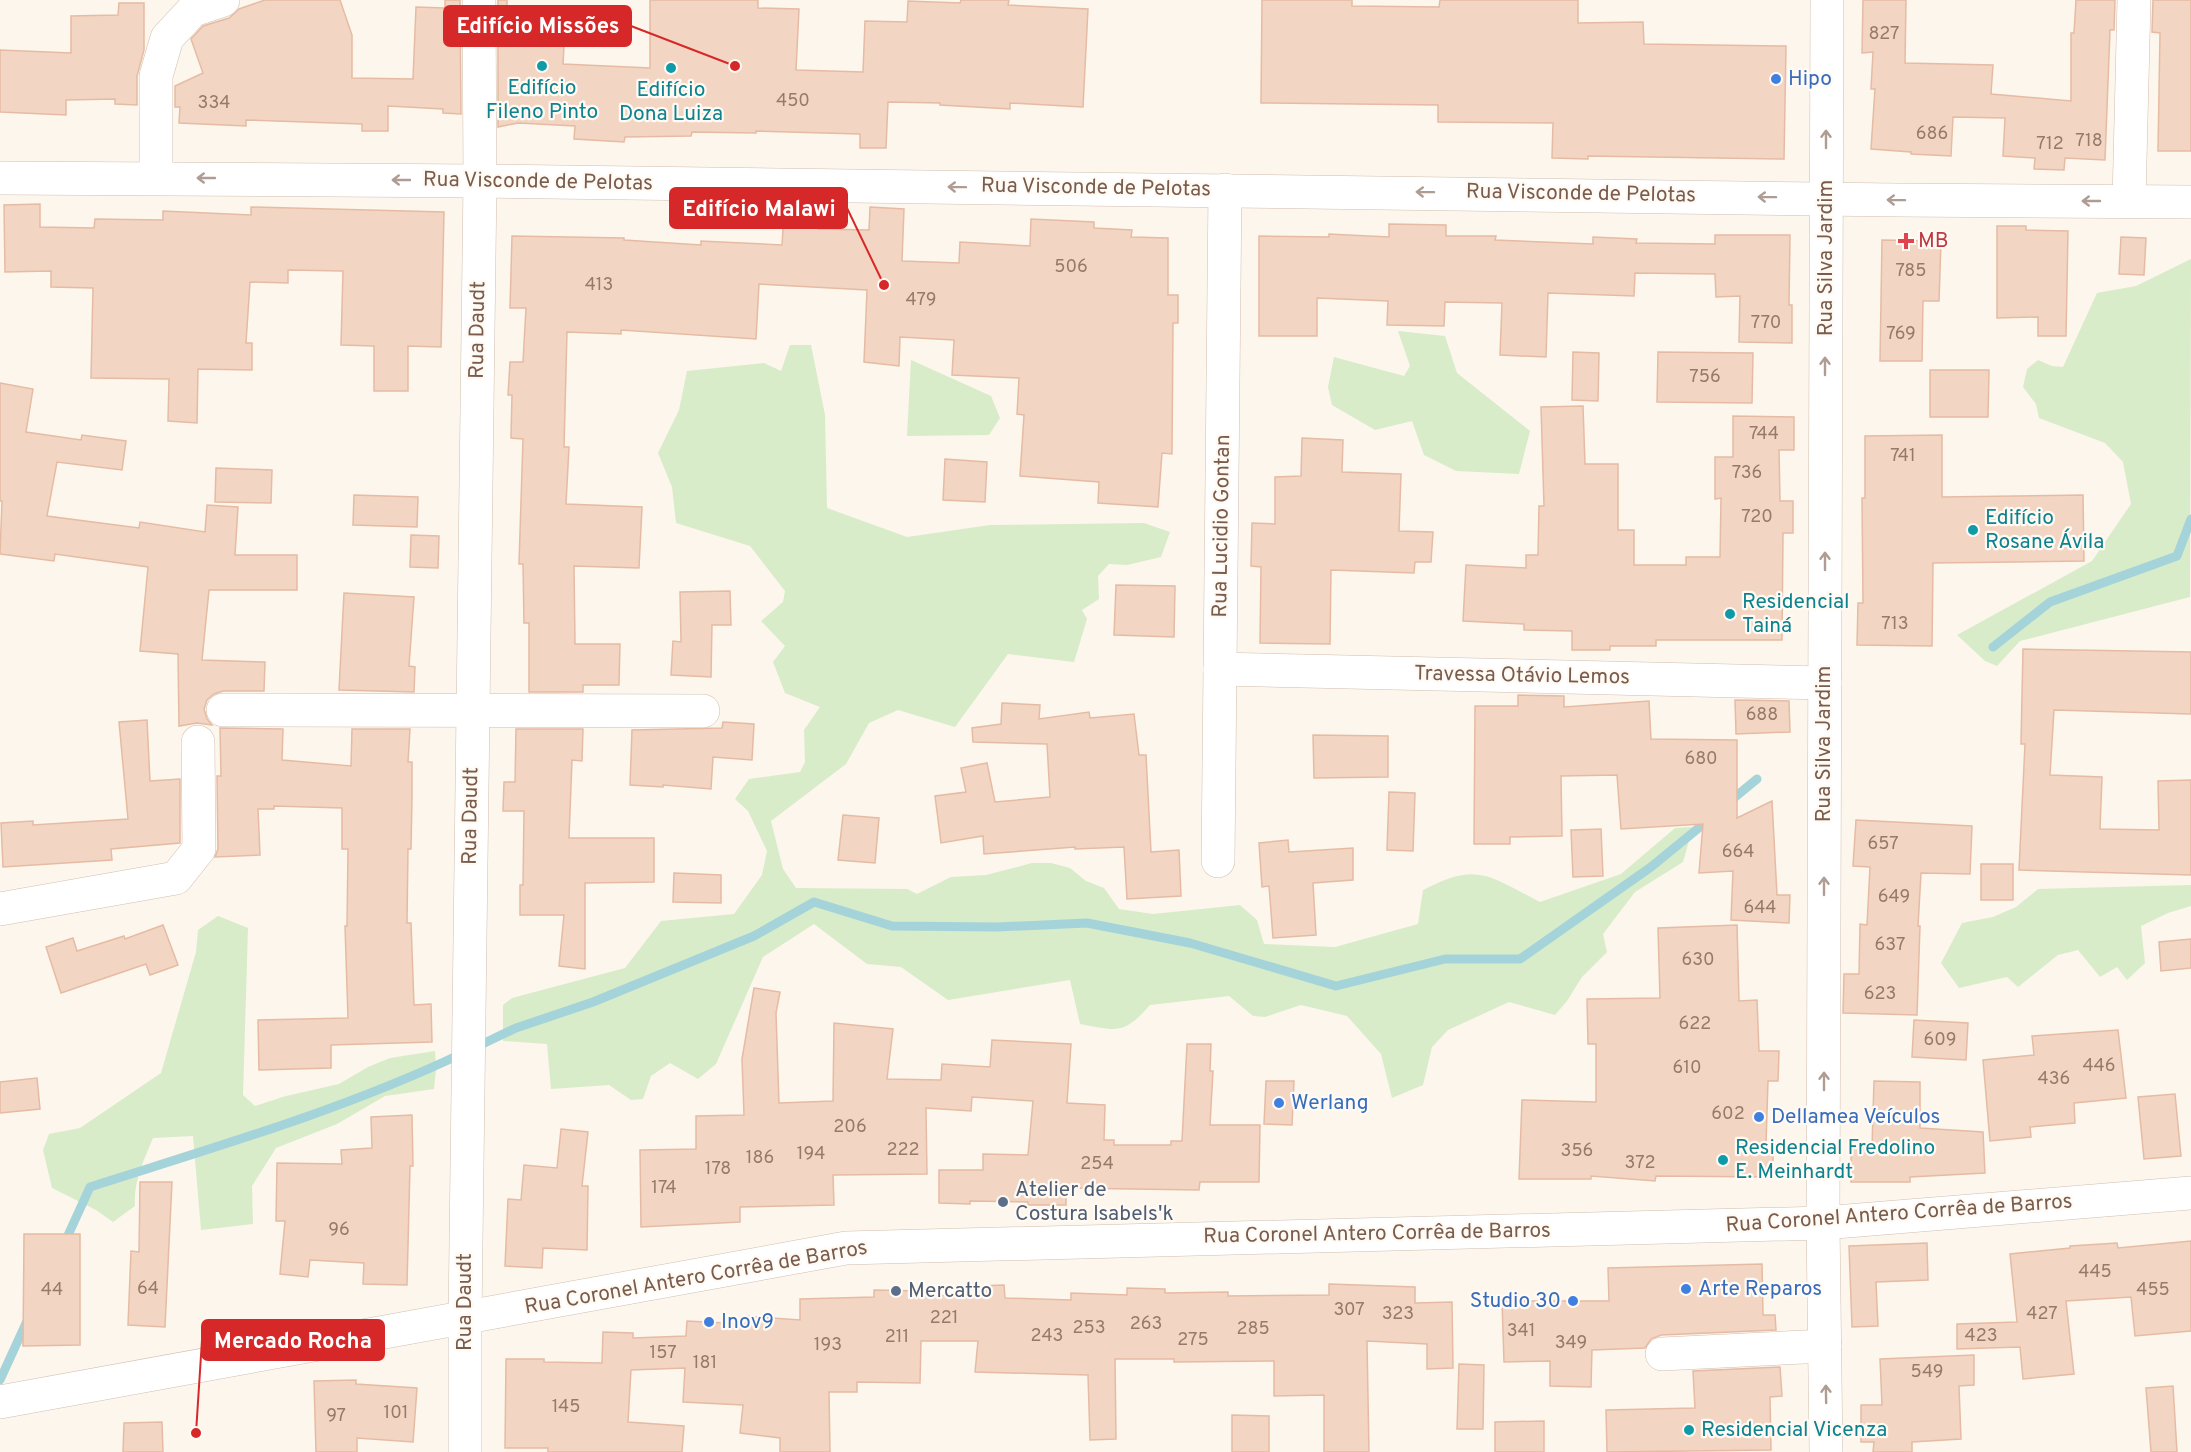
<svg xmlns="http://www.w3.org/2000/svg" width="2191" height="1452" viewBox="0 0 2191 1452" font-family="Overpass,sans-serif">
  <rect width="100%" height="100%" fill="#fdf6ec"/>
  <g fill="#d8ecc9">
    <path d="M2191,259L2190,597L2020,641L1997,666L1985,661L1957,635L2092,561L2131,504L2123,462L2105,443L2039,418L2036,404L2023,387L2027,369L2038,360L2052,366L2063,367L2097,293L2136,286Z"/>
    <path d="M1398,331L1445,336L1457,373L1530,431L1519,474L1456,471L1424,455L1412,421L1375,430L1332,405L1328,387L1334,357L1404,376L1410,366Z"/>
    <path d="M790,345H811L825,415L827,508L907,537L990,525L1144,523L1170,532L1161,557L1127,565L1109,564L1098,576L1099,599L1082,610L1087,619L1074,662L1008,654L955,727L898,710L869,723L846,764L771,821L783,869L796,888L907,889L917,894L951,877L986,875L1032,863H1051L1070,868L1086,881L1104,888L1119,909L1153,914L1240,905L1257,920L1264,944L1335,947L1418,924L1423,890C1478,861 1489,876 1540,902L1621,874L1675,828L1693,827L1683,862L1635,892L1603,934L1607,952L1582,977L1567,1001L1555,1015L1509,1002L1448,1030L1432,1047L1423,1085L1392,1098L1381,1054L1347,1016L1301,1005L1265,1017L1253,1016L1229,996L1150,1005C1124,1035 1117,1031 1080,1024L1070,980L948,1000L901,967L867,964L814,924L763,957L716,1064L698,1079L670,1063L651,1076L643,1099L631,1100L609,1085L551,1089L547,1044L503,1041V1005L512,998L625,968L661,921L734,914L762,875L767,851L748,811L735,799L749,779L800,772L805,762L804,730L820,707L785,693L773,662L785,646L761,621L783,602L785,591L750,546L676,523L672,487L658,453L679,410L687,371L764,363L781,371Z"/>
    <path d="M911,360L991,396L1000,418L989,435L907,436Z"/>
    <path d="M2191,885V906L2168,913L2141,926L2145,963L2127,980L2117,967L2100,977L2078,950L2058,955L2018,987L2007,977L1959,988L1941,963L1962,923L1993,917L2016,907L2038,889Z"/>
    <path d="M218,916L248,928L243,1095L255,1106L286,1096L339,1084L368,1067L390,1058L435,1051L436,1069L434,1089L385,1096L337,1124L276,1148L252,1186L253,1224L201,1230L193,1136L153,1138C144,1160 133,1182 135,1206L113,1222L96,1210L52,1188L43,1150L49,1134L80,1128L161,1073L196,952L198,930Z"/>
  </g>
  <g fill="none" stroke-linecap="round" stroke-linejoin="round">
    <g stroke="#a5d3da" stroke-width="9">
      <path d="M1993,647L2050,602L2177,556L2191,519"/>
      <path d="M1729,802L1757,779"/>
      <path d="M474,1048L516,1028L593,1002L754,936L814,902L892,926L997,927L1087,923L1190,943L1336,986L1445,959H1520L1651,867L1712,817"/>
      <path d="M64,1244L90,1187C215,1147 343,1110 461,1054"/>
      <path d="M0,1380L27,1321"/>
    </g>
  </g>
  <g fill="#f3d5c3" stroke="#e6bba3" stroke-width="1.5">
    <path d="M265,0H340L352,35V78L413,79L416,7L445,8V0H460L461,114L443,113V109L388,106V131H362V124L246,120V126L179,123L180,107H175V86L203,73L191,39L203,26L229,18L239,9Z"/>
    <path d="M498,0H507V6L566,8L563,64L650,68V0H758V8L799,9L796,70L863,72L865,21L907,22L908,1L960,3L961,0H1009L1008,5L1088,9L1083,107L1010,103V109L940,105V103L888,102L886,148H860V134L756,131V133L692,132L691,136L625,137L624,142L574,139L575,126L518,123L498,127Z"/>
    <path d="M1262,0H1352V6L1439,7L1440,0H1578V23L1643,22L1644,44L1786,46L1784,159L1588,156V159L1552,158L1553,123L1438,122V105L1261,103Z"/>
    <path d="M1863,0H1906L1905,63L1993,65L1991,94L2071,101V33H2074L2076,0H2115L2114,30H2110L2105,160L2065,158L2064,170L2034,169L2035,158L2003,156L2005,118L1953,117L1951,156L1911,154V152L1871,149L1875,89H1871L1873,52L1862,53Z"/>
    <path d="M2153,0H2191V151H2158L2160,33L2152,32Z"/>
    <path d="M119,3H144V50L137,76V105L115,104V99L66,100V115L0,112V50L71,53V16L118,15Z"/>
    <path d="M40,204V227L94,228L95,219L163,220V211L251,215V207L444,212L441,347L408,346V391H374V346L341,345L343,271L288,270V283L250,282L246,343H252V370L198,369L197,423L168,421L169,379L91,378L93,288L51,287V271L5,272L4,205Z"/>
    <path d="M870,207L904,209L902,261L959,263L960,242L1030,246L1031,219L1094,222V228L1132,230L1131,237L1168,238V295H1178V323H1173L1172,454L1162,453L1158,507L1098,503L1099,482L1020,476L1024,415L1017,414L1019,378L952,375L954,340L900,337L899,366L864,362L867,290L759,284L756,339L621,330V334L567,332L564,447H569L566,504L642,507L639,568L574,566L575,644H620L619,685H583V692H529V623H524L523,564H519L523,439L511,438L512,395H508L510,362H523L526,308H510L512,236L624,238V240L701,245V241L782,245L784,213L818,215V229L869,230Z"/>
    <path d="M1389,224L1446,225V236H1496L1495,240L1593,244V237L1637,239L1636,243L1715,244V235H1790L1789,305H1792V343L1739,342L1740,296L1716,297L1715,274L1635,273L1634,296L1548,293L1546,357L1500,355L1502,303L1445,302L1444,326L1387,325L1388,301L1317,298V336H1259V236L1329,237V234L1389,237Z"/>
    <path d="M1997,226H2026V230L2068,231L2066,336H2038V317L1997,318Z"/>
    <path d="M2121,237L2146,238L2144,275L2119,274Z"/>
    <path d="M1882,240L1941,241L1939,301H1923L1922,361H1880Z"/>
    <path d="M1573,352L1599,353L1598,401L1572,400Z"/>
    <path d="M1658,352L1753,353L1752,403L1657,402Z"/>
    <path d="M1930,370H1989L1988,417H1930Z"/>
    <path d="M0,383L33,389L26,432L81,440L82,435L126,441L122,470L57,462L47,516L139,528L140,522L205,532L207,505L238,507L235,555H297V590H209L202,660L265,662L264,691H223L214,694L207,700L204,709L207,719L212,725L197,723L179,726L178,654L140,651L148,567L55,554L54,561L0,554L2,501H0Z"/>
    <path d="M1583,406L1585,464H1618V530H1634V565H1686V557H1720L1721,498L1715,499V457H1733V416L1794,417V450H1779L1780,501H1793V533H1783L1782,640H1656V646H1610V650H1572V631L1524,630V624L1463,621L1466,565L1526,568V555H1538L1539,506H1544L1541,407Z"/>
    <path d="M1942,435V497L2083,495L2084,561L1933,563L1932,646L1857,645L1858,603H1863L1862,498H1865V436Z"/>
    <path d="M1302,438L1343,440L1342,472L1401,474L1399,531L1433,532L1431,562H1415L1414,573L1331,570L1330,644L1260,643L1261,567L1251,566L1252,523L1275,524V477L1301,476Z"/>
    <path d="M945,459L987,462L985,502L943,500Z"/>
    <path d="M216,468L272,470L271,503L215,502Z"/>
    <path d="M354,495L418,497L417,527L353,525Z"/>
    <path d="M411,535L439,536L438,568L410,567Z"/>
    <path d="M1116,585L1175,586L1174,637L1114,635Z"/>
    <path d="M730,591L731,625H712L711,677L671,675L673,641L681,642L680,592Z"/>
    <path d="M344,593L414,597L409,666L415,667L414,692L339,690Z"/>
    <path d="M2023,649L2191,652V714L2054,710L2050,775L2102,777L2100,829L2159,830L2158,781L2191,780V875L2019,870L2025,744H2021Z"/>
    <path d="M1518,695L1564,696V707L1649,701L1651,739L1737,740V818L1772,801L1777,895H1790L1789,923L1731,920L1733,871L1699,873L1703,824L1621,829L1617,775L1561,776L1562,836L1510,837V844H1474L1475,706H1518Z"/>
    <path d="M1735,700L1789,701L1790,732L1736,734Z"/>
    <path d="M1002,703L1040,705L1039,719L1089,712L1090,718L1134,714L1139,755H1146L1151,852L1179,850L1181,896L1127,899L1124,847L1075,849V847L984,854L983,836L941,843L935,796L966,792L961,768L987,763L995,802L1050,797L1047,744L973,742L972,728L1001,724Z"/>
    <path d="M147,720L150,781L180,779V843L111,849L112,860L3,867L1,823L33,821V825L128,819L119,722Z"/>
    <path d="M723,722L754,724L752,760L713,757L711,789L663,785V787L630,785L632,730L722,728Z"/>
    <path d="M220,728L283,729L282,760L351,766L352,729H410L408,762H412V797L411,849H408L407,923H411L414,1005L431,1004L432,1042L331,1045V1068L259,1070L258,1020L348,1018L345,926H347L348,849H342V808L274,806V809H258L260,855L215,857L218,849L217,776H221Z"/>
    <path d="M516,729H583L582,761L572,760L569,838H654V882L585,883V969L559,966L564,915H520V885H523L524,811H503L504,782H515Z"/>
    <path d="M1313,735L1388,736V777L1314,778Z"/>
    <path d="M1389,792L1415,793L1413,851L1387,850Z"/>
    <path d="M843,815L879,818L875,863L838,860Z"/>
    <path d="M1856,820L1972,826L1970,874L1921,873L1918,926H1920L1917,1015L1843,1013L1844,974H1859L1860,924L1867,925L1870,867L1853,866Z"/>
    <path d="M1601,829L1603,876L1573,877L1571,830Z"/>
    <path d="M1288,840L1289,852L1353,848V880L1313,883L1316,935L1273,938L1269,886L1262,887L1259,843Z"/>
    <rect x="1981" y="864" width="32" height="36"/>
    <path d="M674,873L721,875V903L673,902Z"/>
    <path d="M163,925L178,965L150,975L146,964L61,993L46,947L73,938L77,951L124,936L125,939Z"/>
    <path d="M1737,925L1739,1001L1757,1000L1759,1051H1779L1778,1081H1768L1766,1144H1773V1177L1656,1176L1655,1181L1591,1176V1179H1519L1522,1100L1596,1102V1044H1588L1587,999L1660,998L1658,928Z"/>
    <path d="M2191,939V968L2161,971L2159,942Z"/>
    <path d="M754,988L780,992L776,1013L779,1103L833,1101L834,1023L893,1029L887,1079L941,1080L942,1064L990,1067L992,1040L1071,1044L1067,1103L1105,1105L1104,1140H1114V1145H1171V1141H1182L1187,1044H1211L1210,1071H1213L1210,1125H1260L1259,1182H1200L1199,1190L1066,1188V1205H1028V1202L970,1201V1204L939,1203V1170H983V1154L1028,1155L1033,1101L972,1097L971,1111L926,1108L927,1174L833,1175L834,1205L740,1207V1222L641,1227L640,1150L696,1149V1116L744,1115L742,1059Z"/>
    <path d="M1914,1020L1968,1023L1966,1060L1912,1057Z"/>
    <path d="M2118,1030L2126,1098L2074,1103L2075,1123L2030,1127L2031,1137L1990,1141L1983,1060L2034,1055L2032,1036Z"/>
    <path d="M37,1078L40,1109L0,1113V1082Z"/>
    <path d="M1266,1081H1294L1292,1125L1264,1124Z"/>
    <path d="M1874,1081L1920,1082V1128L1983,1132L1985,1173L1910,1177V1182H1851V1147H1872Z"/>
    <path d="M2175,1094L2181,1156L2144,1159L2138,1097Z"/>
    <path d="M412,1115L413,1166H410L407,1285L363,1284L364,1263L310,1260L308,1277L280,1274L285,1221H276L277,1163L342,1164L341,1150L372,1148L371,1117Z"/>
    <path d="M561,1129L588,1132L582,1186H588L587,1250L543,1248L542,1268L505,1266L508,1199L521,1200L524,1165L557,1168Z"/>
    <path d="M140,1182H172L165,1327L128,1325L131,1251L139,1252Z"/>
    <path d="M24,1234H80V1345L23,1346Z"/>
    <path d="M2191,1241V1331L2135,1336L2131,1297L2066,1301L2074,1374L2023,1379L2020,1347L1957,1349V1324L2017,1322L2010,1254L2070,1248V1246L2117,1243L2118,1248Z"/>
    <path d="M1927,1243L1928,1280L1876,1282L1878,1326L1852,1327L1849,1246Z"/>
    <path d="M1762,1264L1763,1315H1775L1776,1330L1661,1335L1651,1339L1645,1348L1592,1350L1591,1387L1550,1386V1361L1504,1362L1502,1301H1609L1608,1268Z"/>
    <path d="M1329,1284L1415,1287V1303L1452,1302L1453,1368L1427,1369V1344L1367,1341L1369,1452H1324V1395L1274,1396V1361L1174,1362V1359H1115L1116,1439L1090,1440L1088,1375L975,1372L978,1341H921L920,1383L857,1382V1392H829L830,1452H780V1438L740,1433L743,1405L683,1402L685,1368L631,1370L628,1422L684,1426L682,1452H548V1448H505L506,1359H544V1362L602,1363L603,1332L633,1333V1338L686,1336L687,1321L746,1324L747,1316L800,1320V1299L874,1297V1290L922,1291V1295L975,1296V1286L1004,1285L1005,1298L1071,1300V1293L1127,1295V1288L1165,1289V1293L1228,1292V1296L1329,1295Z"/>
    <path d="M1974,1355V1385L1959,1386L1961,1439L1912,1442V1452H1873L1874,1442H1861V1405H1882L1880,1359Z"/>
    <path d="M1459,1364L1484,1365L1483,1429H1457Z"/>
    <path d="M1780,1367L1782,1396L1770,1397L1771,1450L1607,1452L1606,1410L1695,1408L1693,1371Z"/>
    <path d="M356,1380V1384L417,1388L413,1442L357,1438V1452H316L314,1381Z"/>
    <path d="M2173,1386L2177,1452H2151L2146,1388Z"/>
    <path d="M1232,1415L1269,1416V1452H1232Z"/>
    <path d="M1544,1421V1452H1495V1422Z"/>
    <path d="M162,1422L163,1452H123L124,1423Z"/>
  </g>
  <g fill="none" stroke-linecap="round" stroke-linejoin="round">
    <defs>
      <g id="minor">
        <path d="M0,178L480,181L1897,200L2191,202"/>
        <path d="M156,178V76L167,38L193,10L223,0"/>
        <path d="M2129,201L2134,0"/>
        <path d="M1220,669L1825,683"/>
        <path d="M223,710L703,711"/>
        <path d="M1218,861L1225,190"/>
        <path d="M0,909L176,878L199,849L198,742"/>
        <path d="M1662,1354L1825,1346"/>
        <path d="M0,1402L846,1248L1823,1223L2191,1193"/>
        <path d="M465,1452V1318L480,181L479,0"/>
        <path d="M1826,1452L1823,1223L1827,0"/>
      </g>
    </defs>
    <use href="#minor" stroke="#d1beb0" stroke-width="34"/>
    <use href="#minor" stroke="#fff" stroke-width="33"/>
  </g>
  <defs><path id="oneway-shaft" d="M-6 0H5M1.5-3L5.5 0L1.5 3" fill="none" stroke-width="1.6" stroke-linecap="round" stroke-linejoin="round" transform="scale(1.5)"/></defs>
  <g stroke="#af9d94">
    <use href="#oneway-shaft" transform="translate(1826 139) rotate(-90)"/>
    <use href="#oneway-shaft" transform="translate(206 178) rotate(-180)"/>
    <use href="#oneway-shaft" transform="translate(401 180) rotate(-180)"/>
    <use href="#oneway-shaft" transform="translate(957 187) rotate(-179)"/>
    <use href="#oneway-shaft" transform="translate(1425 192) rotate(-179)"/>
    <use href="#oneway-shaft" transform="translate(1767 197) rotate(-179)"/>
    <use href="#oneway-shaft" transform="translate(1896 200) rotate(-179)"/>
    <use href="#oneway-shaft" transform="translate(2091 201) rotate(-180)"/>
    <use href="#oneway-shaft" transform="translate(1825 366) rotate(-90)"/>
    <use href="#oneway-shaft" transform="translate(1825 561) rotate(-90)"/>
    <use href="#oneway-shaft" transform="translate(1824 886) rotate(-90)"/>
    <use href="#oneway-shaft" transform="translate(1824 1081) rotate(-90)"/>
    <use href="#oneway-shaft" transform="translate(1826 1394) rotate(-91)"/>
  </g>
  <g fill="#0f9aa8" stroke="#fffaf3" stroke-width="2">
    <circle cx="542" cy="66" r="6"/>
    <circle cx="671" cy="68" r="6"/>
    <circle cx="1973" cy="530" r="6"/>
    <circle cx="1730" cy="614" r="6"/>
    <circle cx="1723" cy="1160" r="6"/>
    <circle cx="1689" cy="1430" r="6"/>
  </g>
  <g fill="#3f7fe0" stroke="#fffaf3" stroke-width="2">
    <circle cx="1776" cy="79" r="6"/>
    <circle cx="1279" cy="1103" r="6"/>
    <circle cx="1759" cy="1117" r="6"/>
    <circle cx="1686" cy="1289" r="6"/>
    <circle cx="1573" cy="1301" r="6"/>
    <circle cx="709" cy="1322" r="6"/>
  </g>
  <path fill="#e0444e" stroke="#fffaf3" stroke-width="2" d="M1903 232h6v6h6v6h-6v6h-6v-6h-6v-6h6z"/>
  <g fill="#5c6f8a" stroke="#fffaf3" stroke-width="2">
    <circle cx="1003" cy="1202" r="6"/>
    <circle cx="896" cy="1291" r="6"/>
  </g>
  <g text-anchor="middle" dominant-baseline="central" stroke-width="4.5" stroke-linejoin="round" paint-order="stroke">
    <g font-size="18" fill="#987a6a">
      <text x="1884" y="34">827</text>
      <text x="793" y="101">450</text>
      <text x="214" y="103">334</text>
      <text x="1932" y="134">686</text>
      <text x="2089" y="141">718</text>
      <text x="2050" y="144">712</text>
      <text x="1071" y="267">506</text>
      <text x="1911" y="271">785</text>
      <text x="599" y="285">413</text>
      <text x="921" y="300">479</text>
      <text x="1766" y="323">770</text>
      <text x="1901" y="334">769</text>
      <text x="1705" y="377">756</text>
      <text x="1764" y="434">744</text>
      <text x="1903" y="456">741</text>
      <text x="1747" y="473">736</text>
      <text x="1757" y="517">720</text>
      <text x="1895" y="624">713</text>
      <text x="1762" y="715">688</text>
      <text x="1701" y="759">680</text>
      <text x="1883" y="844">657</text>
      <text x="1738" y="852">664</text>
      <text x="1894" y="897">649</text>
      <text x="1760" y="908">644</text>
      <text x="1890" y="945">637</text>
      <text x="1698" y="960">630</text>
      <text x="1880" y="994">623</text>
      <text x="1695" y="1024">622</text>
      <text x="1940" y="1040">609</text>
      <text x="2099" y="1066">446</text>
      <text x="1687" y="1068">610</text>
      <text x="2054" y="1079">436</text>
      <text x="1728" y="1114">602</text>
      <text x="850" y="1127">206</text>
      <text x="903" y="1150">222</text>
      <text x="1577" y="1151">356</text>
      <text x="811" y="1154">194</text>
      <text x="760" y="1158">186</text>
      <text x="1640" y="1163">372</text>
      <text x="1097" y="1164">254</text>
      <text x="718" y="1169">178</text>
      <text x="664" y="1188">174</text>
      <text x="339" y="1230">96</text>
      <text x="2095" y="1272">445</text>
      <text x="148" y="1289">64</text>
      <text x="52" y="1290">44</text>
      <text x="2153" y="1290">455</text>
      <text x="1349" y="1310">307</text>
      <text x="1398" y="1314">323</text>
      <text x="2042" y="1314">427</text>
      <text x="944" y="1318">221</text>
      <text x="1146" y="1324">263</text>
      <text x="1089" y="1328">253</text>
      <text x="1253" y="1329">285</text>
      <text x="1521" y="1331">341</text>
      <text x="1047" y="1336">243</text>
      <text x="1981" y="1336">423</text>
      <text x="897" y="1337">211</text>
      <text x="1193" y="1340">275</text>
      <text x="1571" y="1343">349</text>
      <text x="828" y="1345">193</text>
      <text x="663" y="1353">157</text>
      <text x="705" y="1363">181</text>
      <text x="1927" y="1372">549</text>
      <text x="566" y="1407">145</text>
      <text x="396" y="1413">101</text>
      <text x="336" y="1416">97</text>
    </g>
    <g font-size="21" fill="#366cbe" stroke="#fffaf3" text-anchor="start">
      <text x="1788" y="79">Hipo</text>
      <text x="1291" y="1103">Werlang</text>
      <text x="1771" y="1117">Dellamea Veículos</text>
      <text x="1698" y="1289">Arte Reparos</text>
      <text x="1561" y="1301" text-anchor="end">Studio 30</text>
      <text x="721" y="1322">Inov9</text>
    </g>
    <g font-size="21" fill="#0d838f" stroke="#fffaf3" text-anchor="start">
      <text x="542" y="88" text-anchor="middle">Edifício<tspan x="542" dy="24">Fileno Pinto</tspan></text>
      <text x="671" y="90" text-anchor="middle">Edifício<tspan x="671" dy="24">Dona Luiza</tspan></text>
      <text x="1985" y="518">Edifício<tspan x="1985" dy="24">Rosane Ávila</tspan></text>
      <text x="1742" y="602">Residencial<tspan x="1742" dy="24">Tainá</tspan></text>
      <text x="1735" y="1148">Residencial Fredolino<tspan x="1735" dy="24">E. Meinhardt</tspan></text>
      <text x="1701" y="1430">Residencial Vicenza</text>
    </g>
    <g font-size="21" fill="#7a5c4d" stroke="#fffaf3">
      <text transform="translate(538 182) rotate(1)">Rua Visconde de Pelotas</text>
      <text transform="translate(1096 188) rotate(1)">Rua Visconde de Pelotas</text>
      <text transform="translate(1581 194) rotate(1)">Rua Visconde de Pelotas</text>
      <text transform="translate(1826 258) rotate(-90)">Rua Silva Jardim</text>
      <text transform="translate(478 330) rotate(-89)">Rua Daudt</text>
      <text transform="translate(1222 526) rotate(-89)">Rua Lucidio Gontan</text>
      <text transform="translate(1522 676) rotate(1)">Travessa Otávio Lemos</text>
      <text transform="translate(1824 744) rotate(-90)">Rua Silva Jardim</text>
      <text transform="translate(471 816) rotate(-89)">Rua Daudt</text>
      <text transform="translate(1899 1214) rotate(-4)">Rua Coronel Antero Corrêa de Barros</text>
      <text transform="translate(1377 1234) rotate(-1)">Rua Coronel Antero Corrêa de Barros</text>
      <text transform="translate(696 1278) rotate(-10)">Rua Coronel Antero Corrêa de Barros</text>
      <text transform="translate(465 1302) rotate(-90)">Rua Daudt</text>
    </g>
    <g font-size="21" fill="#be3a42" stroke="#fffaf3" text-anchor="start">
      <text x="1918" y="241">MB</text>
    </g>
    <g font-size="21" fill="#4e5e75" stroke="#fffaf3" text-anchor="start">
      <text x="1015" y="1190">Atelier de<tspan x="1015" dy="24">Costura Isabels'k</tspan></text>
      <text x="908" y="1291">Mercatto</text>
    </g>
  </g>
  <path fill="none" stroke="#d62828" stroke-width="2" d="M735 66L631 26M884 285L847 208M196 1433L202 1340"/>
  <g fill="#d62828" stroke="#fffaf3" stroke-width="2">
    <circle cx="735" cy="66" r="6"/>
    <circle cx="884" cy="285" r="6"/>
    <circle cx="196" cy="1433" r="6"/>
  </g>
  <g fill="#d62828" stroke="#d62828" stroke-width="2">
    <rect x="444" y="6" width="187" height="40" rx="6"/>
    <rect x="670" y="188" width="177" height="40" rx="6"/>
    <rect x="202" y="1320" width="182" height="40" rx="6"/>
  </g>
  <g font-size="22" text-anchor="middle" font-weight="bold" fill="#fff">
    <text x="538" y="33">Edifício Missões</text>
    <text x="759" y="216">Edifício Malawi</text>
    <text x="293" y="1348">Mercado Rocha</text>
  </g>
</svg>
